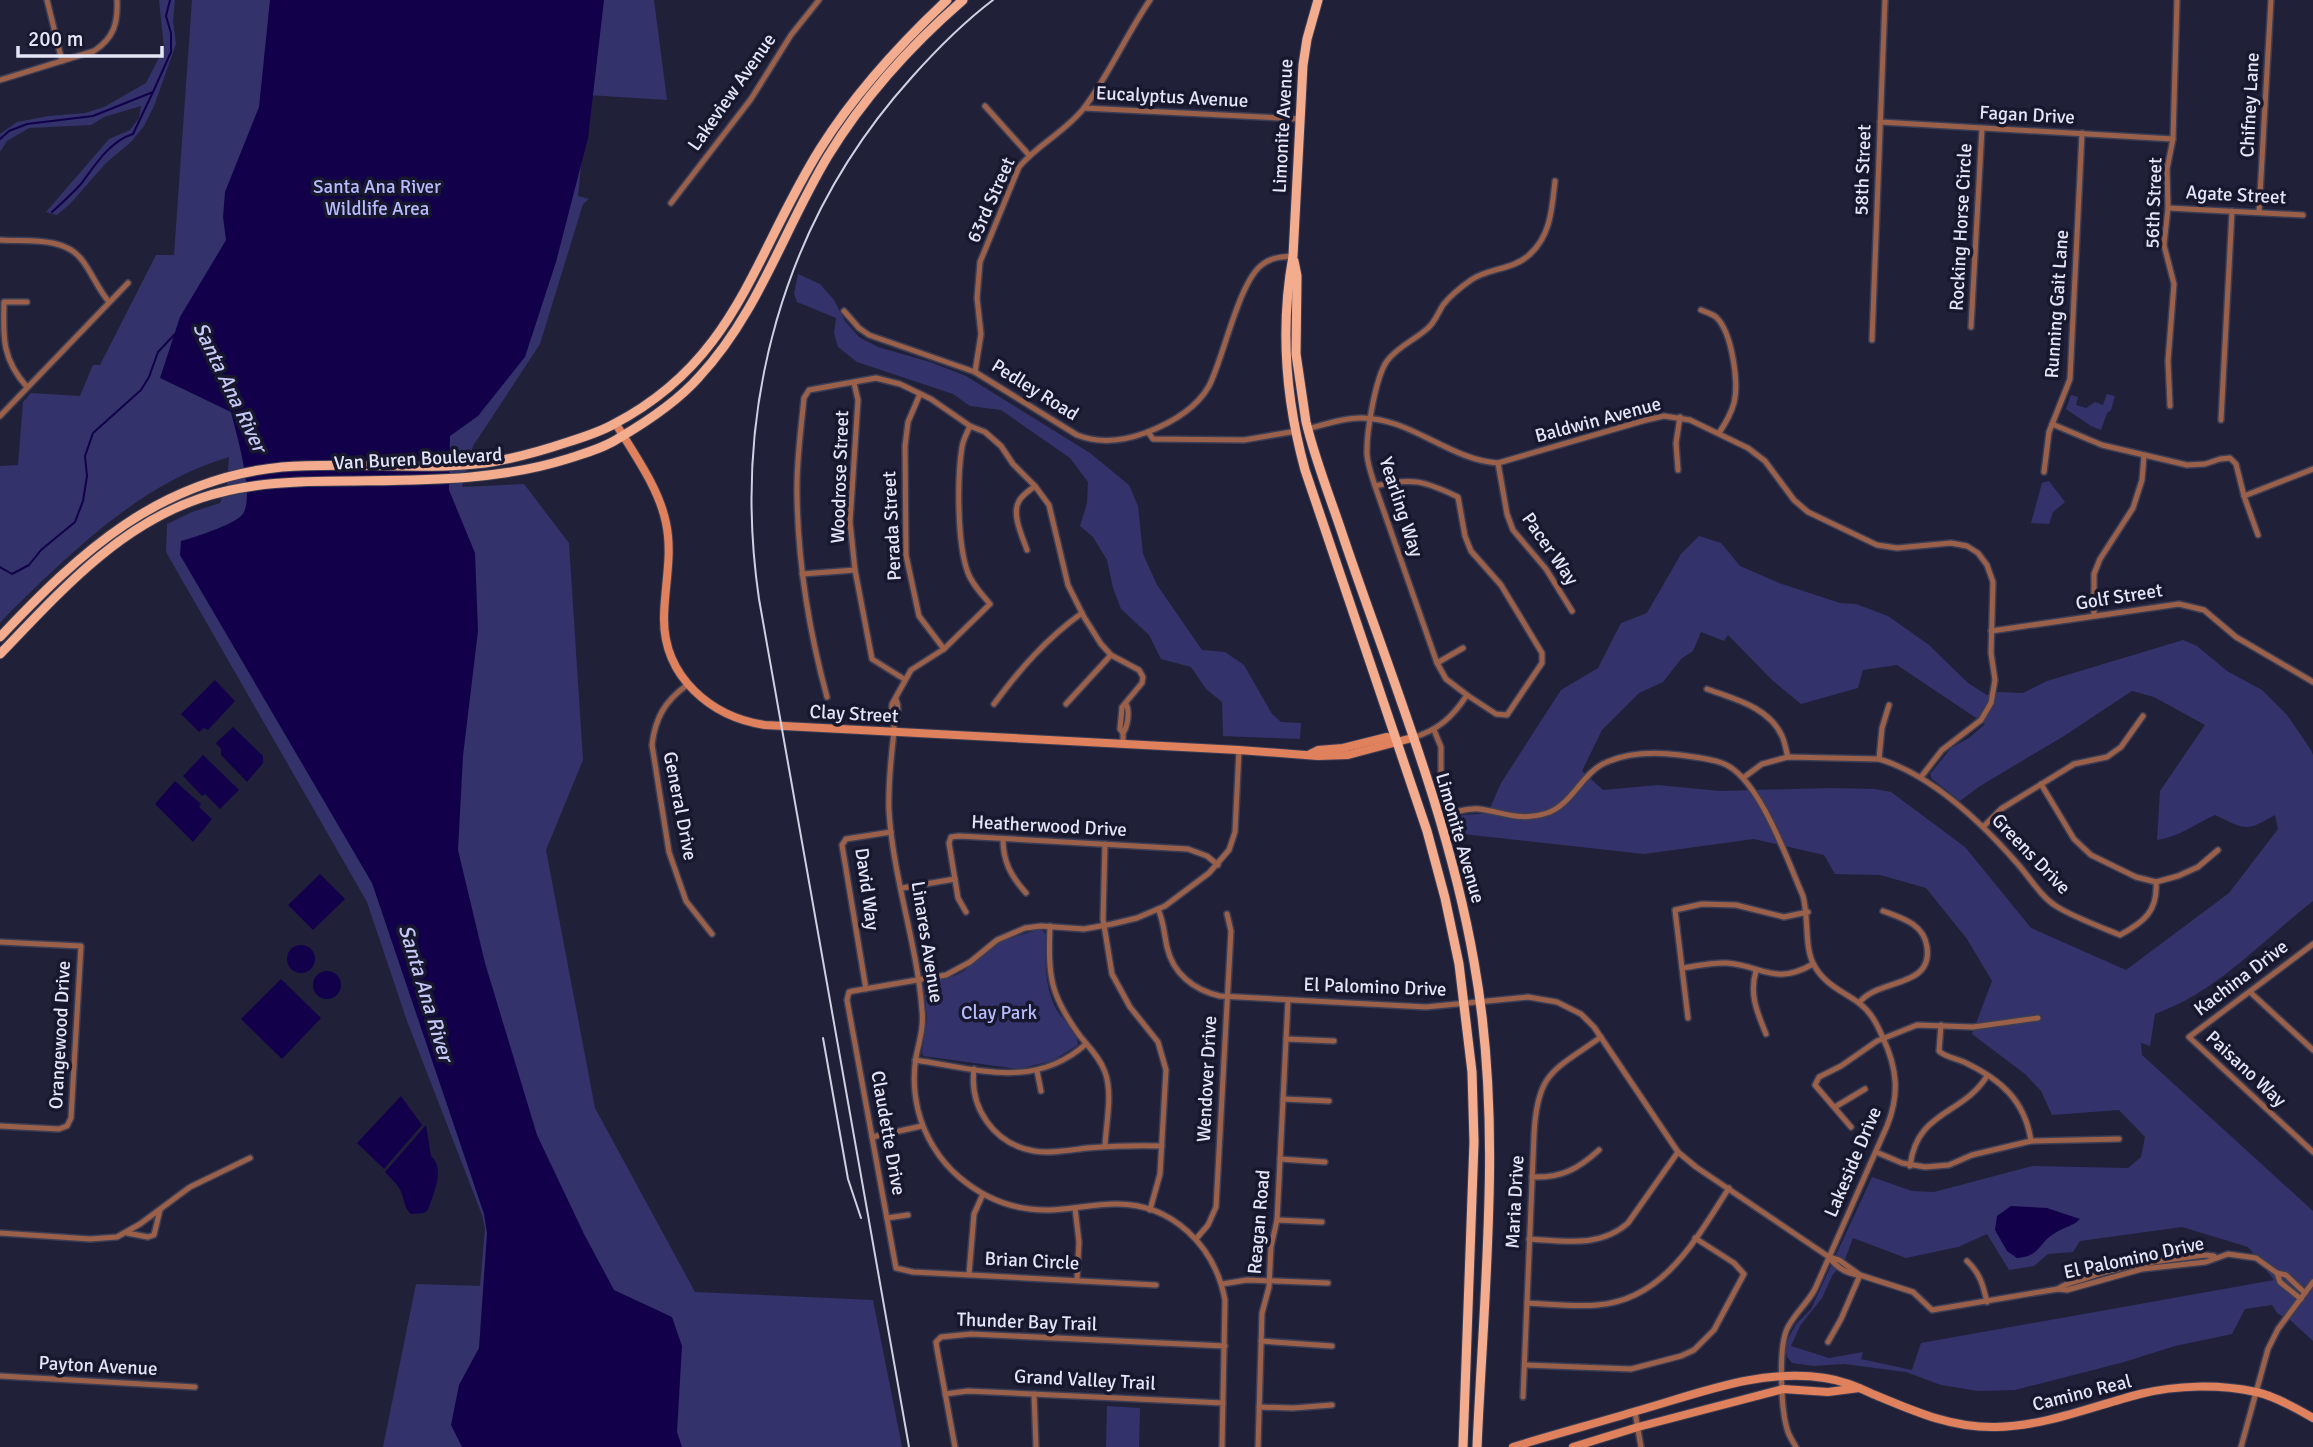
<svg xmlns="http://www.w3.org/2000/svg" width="2313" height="1447" viewBox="0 0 2313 1447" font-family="Signika,sans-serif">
  <rect width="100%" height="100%" fill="#202139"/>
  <g fill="#33326a" fill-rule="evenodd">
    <path d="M159,0H175L173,21L176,44L154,106L144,126L131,142L106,163L70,204L57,215L46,212L109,139L130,130L139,118L141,106L104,117L91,125L29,128L7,141L0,152V134L17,122L49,116L85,113L104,107L146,83L164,48Z"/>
    <path d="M192,0H654L667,100L588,95L578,196L589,199L583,204L540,344L473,446L462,487L524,484L569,543L583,760L546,850L595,1108L695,1292L873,1300L902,1447H383L416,1284L480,1286L485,1228L482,1215L407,1021L367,902L166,552L167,524L192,512L220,503L227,485L229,457C156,478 96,530 42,581C28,595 13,608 0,623V466L18,465L23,402L31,393L80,396L93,365H100L156,255H174Z"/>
    <path d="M798,274L820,284L834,300L845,321L859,337L878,347L930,362L966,376L1090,453L1129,485L1138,506L1143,554L1157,585L1202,650L1225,652L1244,665L1272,714L1281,722L1301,723L1300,739L1223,736L1222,702L1206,689L1191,667L1161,659L1149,635L1121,609L1113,588L1107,560L1093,537L1080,526L1087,503L1088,482L1070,458L1001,410L970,406L953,394L857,362L838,347L834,333L836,318L797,302L794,294Z"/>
    <path d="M2107,394L2115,396L2111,410L2107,413L2101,430L2091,426L2066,409L2071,395L2078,397L2076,405L2086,408L2095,402L2103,405Z"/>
    <path d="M2049,481L2065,502L2053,512L2049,524L2031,523L2042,483Z"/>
    <path d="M1699,536L1721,543L1740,566L1779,583L1840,603L1856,604L1888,616L1929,645L1968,683L1987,695L1999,692L2023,693L2047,681L2183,640L2197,646L2227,671L2262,690L2287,715L2311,750L2313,755V901C2263,940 2216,993 2155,1014L2150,1046L2141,1043L2142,1055L2313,1211V1341L2289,1319L2278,1314L2272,1305L2245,1309L2232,1334L2175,1346L2124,1362L2015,1390L1978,1391L1941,1385L1906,1372L1844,1364L1814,1366L1792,1363L1787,1357L1785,1347L1789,1337L1796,1324L1811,1309L1872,1177L1912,1191L1934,1192L2032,1166L2128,1168L2141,1157L2145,1137L2119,1110L2052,1115L2041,1091L2025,1074L1972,1034L1992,981L1967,939L1926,888L1880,875L1835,874L1824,855L1754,839L1644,854L1463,834L1460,819L1462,815L1480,814L1491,806L1501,783L1561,690L1598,668L1621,623L1647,613L1681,554ZM1701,632L1724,641L1728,635L1772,680L1801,704L1858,688L1863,670L1897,665L1985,724L1969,738L1951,748L1930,774L1932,779L1960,801L1980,786L2064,736L2132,691L2154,697L2205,725L2160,791L2157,840C2179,837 2195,824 2215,815C2247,830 2245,832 2275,815L2278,829L2229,893L2126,970L2031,928L1965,847L1891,792L1875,789L1830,788L1720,791L1658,785L1603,790L1582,771L1602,730L1639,693L1663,682L1681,659L1693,651ZM2182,1227L2248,1247L2274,1280L1921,1343L1912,1370L1861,1359L1863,1352L1829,1358L1791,1346L1800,1326L1822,1298L1832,1276L1845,1259L1853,1238L1906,1258L1958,1247L1987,1234L2009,1270L2034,1266L2048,1254L2073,1252L2080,1241Z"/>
    <path d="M1037,930H1042L1046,934C1045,960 1044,983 1055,1007C1061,1019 1078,1031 1078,1045L1052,1061L1018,1069L923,1056L922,1052L927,1018L924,987L926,983L954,976L964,971L985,952L1004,940Z"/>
    <path d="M1107,1406L1140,1408L1139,1447H1106Z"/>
  </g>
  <g fill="#13004a">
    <path d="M270,0H604L588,138L556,262L525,357L478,416L450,436L449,490L475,553L478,631L463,756L458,850L485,963L537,1135L584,1234L614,1290L672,1317L682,1346L677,1432L682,1447H462L451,1425L459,1385L479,1348L487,1233L484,1214L372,883L180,555L181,541C195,537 233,525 242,515C256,499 236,433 231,412L160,378L180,317L226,240L223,217L225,192L259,107Z"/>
    <path d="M215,680L235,701L208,730L204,728L199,732L181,714Z"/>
    <path d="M233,727L263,756V763L247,782L221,755V749L216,743Z"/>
    <path d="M203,755L239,790L220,809L205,794L202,796L183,776Z"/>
    <path d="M175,781L201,804L199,807L212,819L193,842L155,804Z"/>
    <path d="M320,874L345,899L313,930L288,905Z"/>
    <circle cx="301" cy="959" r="14"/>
    <circle cx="327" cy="985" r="14"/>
    <path d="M281,979L321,1018L282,1059L241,1019Z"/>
    <path d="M401,1096L422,1125L384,1169L357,1143Z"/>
    <path d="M426,1125L431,1156C446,1169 433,1194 428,1210L424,1213L411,1214C404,1208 405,1201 401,1192C398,1184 391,1179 385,1172Z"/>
    <path d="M2011,1206L2047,1208L2080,1219C2072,1227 2064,1227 2055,1233C2038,1243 2041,1256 2017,1258L2007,1251L1995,1230L1997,1216Z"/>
  </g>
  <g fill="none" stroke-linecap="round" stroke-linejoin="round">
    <g stroke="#13004a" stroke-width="2">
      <path d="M0,139L9,131L27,124L93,116L153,92L171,52V33L166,16L170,0"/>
      <path d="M52,212C62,203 72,194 81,184C95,165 110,141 133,134L153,92"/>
      <path d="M0,567L12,574L29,565L41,550L75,522L83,501L87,476L85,456L93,433L141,390L149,377L158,352L175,334"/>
    </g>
    <defs>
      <g id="minor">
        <path d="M47,0L62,61"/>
        <path d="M0,80L94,51C114,38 118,23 117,0"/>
        <path d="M985,106L1029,155"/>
        <path d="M1084,108L1300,119"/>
        <path d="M1880,122L2173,139"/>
        <path d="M671,203L751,99L791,35L819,0"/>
        <path d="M2168,208L2303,215"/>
        <path d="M2259,212L2271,0"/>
        <path d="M0,240C27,242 64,236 82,260C92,273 98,289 109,302"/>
        <path d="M1701,310C1706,312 1712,314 1716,317C1732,332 1739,382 1734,403C1731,414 1725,424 1719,433"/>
        <path d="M844,311L859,328L869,335L975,372L1077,435C1100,444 1123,441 1145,433C1169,424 1196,409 1209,386C1224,357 1239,280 1263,264C1272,257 1283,257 1293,256"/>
        <path d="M1971,327L1982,128"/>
        <path d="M1872,340L1885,0"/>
        <path d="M975,372L981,334L977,298L980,262L1019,167C1038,144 1064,133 1084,108C1109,75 1126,35 1150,0"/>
        <path d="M854,383L858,400L850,522L855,570L872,659L904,679"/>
        <path d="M27,387C2,359 3,338 4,302H27"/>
        <path d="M920,394L908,422L905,446L906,555L919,616L944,649"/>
        <path d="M2170,406L2168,361L2174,284L2164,245L2168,208L2167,169L2173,139L2177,0"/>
        <path d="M0,416L128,283"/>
        <path d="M2221,420L2232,211"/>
        <path d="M2052,424L2102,445L2187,465L2205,464L2220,459L2230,458L2236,464L2244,496L2258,535"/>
        <path d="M970,426C967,433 963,440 962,447C957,478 957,544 968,573C973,586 982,594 990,604L944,649L911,670L892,704L891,719L894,722V732C891,757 888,785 889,811C893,878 917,943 922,1010C924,1027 919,1042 916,1057C913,1075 914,1093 918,1110C924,1135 939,1160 959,1177C979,1194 1004,1206 1030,1209C1059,1213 1087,1204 1115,1204C1172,1203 1215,1246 1225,1300L1222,1447"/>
        <path d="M1307,429C1324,425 1342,418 1360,418C1410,417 1449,460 1498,463L1646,420L1664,416L1690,420L1748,448L1765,461L1794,500L1808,512L1877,545L1897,548L1951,543L1967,546L1978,553L1987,565L1993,582L1991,653L1995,680L1991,703L1981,720L1942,750L1921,777"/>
        <path d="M1148,432L1153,439L1244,440L1297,431"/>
        <path d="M1498,463L1507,514L1513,530L1546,569L1572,611"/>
        <path d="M1678,470L1676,443L1680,417"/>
        <path d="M2044,472L2049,432L2070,379L2082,133"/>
        <path d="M1375,486C1412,477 1425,481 1458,497L1465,536L1471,551L1501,585L1542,653V663L1507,715L1496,714L1467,695L1446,679L1437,663L1375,486C1372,476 1368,466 1367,455C1366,435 1375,378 1387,361C1398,346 1415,340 1428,328C1435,322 1438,313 1443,305C1450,296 1461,287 1471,280C1488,268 1513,270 1529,255C1551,236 1552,208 1555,181"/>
        <path d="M2244,496L2313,469"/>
        <path d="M1027,550C1023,538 1011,514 1019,501C1022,495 1030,490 1035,486"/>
        <path d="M802,574L855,570"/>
        <path d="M2094,615V574L2100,559L2133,508L2142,480L2144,456"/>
        <path d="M1991,631L2179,604L2204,610L2236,637L2313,682"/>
        <path d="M1437,663L1463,648"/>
        <path d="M687,685C665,701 655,718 652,745L669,852L686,901L712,934"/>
        <path d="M1707,689C1734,699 1769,707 1782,736C1785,742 1786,751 1788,757"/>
        <path d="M827,697C809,631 798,564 797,495C796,463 801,430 804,398L809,390L876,378L900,384L931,399L970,426L985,432L1001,446L1013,464L1035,486L1049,505L1068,585L1084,617L1101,644L1111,655L1139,670L1143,677L1142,683L1122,707L1120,729L1123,733V744"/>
        <path d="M994,704C1020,669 1046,639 1082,613"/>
        <path d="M1066,704L1111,655"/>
        <path d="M894,722C899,716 899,706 896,699"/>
        <path d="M1434,730L1441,747V773L1456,822"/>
        <path d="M1123,733C1128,726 1130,711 1126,704"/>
        <path d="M1412,738C1438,730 1452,718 1467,695"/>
        <path d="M1879,759L1882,728L1889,705"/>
        <path d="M1743,778L1762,764L1788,757L1879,759C1932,775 1980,821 2016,862C2029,876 2040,896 2056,906C2071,916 2103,928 2120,935C2144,922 2158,911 2156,882"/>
        <path d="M2041,784L2074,839L2091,855L2136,877L2156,882L2178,876L2198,867L2218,850"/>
        <path d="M1453,812C1461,811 1471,808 1479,809C1504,812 1520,822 1547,813C1573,804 1582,772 1607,762C1630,752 1656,752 1680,755C1694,757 1709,758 1722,763C1759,776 1788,862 1803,896C1809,918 1804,947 1814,965C1824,984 1842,991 1859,1003C1871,1012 1877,1024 1883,1038C1897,1068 1900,1094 1887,1126L1815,1289C1807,1304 1794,1314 1787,1329C1778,1349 1781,1412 1788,1432C1790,1437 1793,1442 1796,1447"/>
        <path d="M1984,826L2001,809L2074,764L2107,757L2121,747L2143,716"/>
        <path d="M1003,839C1003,862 1011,876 1026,893"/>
        <path d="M1105,844L1103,919L1112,974L1130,1007L1158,1042L1166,1070L1160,1174L1150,1210"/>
        <path d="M902,888L955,879"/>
        <path d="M1158,909C1164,922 1164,934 1167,947C1173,974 1194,990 1220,996L1426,1007L1528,997L1557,1002L1581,1014L1594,1027L1678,1152L1696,1167L1829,1257L1839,1260L1860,1275C1846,1274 1837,1268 1829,1257"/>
        <path d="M966,912L958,898L949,843L951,837L959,836L1188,849L1207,856L1218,865"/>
        <path d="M1050,926C1048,977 1050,995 1080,1036C1089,1047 1100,1058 1105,1072C1113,1094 1106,1123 1105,1146"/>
        <path d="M0,942L81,946L71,1118L67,1126L59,1129L0,1126"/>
        <path d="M2313,944L2189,1037L2313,1152"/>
        <path d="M1682,968C1697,966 1712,962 1727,963C1763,966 1775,986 1813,964"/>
        <path d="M1756,971C1749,994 1757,1012 1766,1034"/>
        <path d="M866,989L842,845L846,839L891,832"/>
        <path d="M2250,992L2313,1050"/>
        <path d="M1859,1003C1877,978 1933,989 1927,947C1924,924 1902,918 1883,911"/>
        <path d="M1688,1018L1675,910L1702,904L1736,905L1784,917L1808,912"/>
        <path d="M1941,1025L1939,1051C1945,1057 1955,1058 1964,1062C2000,1079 2025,1100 2031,1141"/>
        <path d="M1286,1039L1334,1041"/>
        <path d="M915,1060C978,1069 1034,1090 1086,1044"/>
        <path d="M974,1069C969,1108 994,1144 1034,1151C1051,1154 1070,1150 1087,1148C1113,1146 1137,1145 1162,1146"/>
        <path d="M1037,1071L1041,1091"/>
        <path d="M1283,1099L1329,1101"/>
        <path d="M1835,1107L1865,1089"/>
        <path d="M1851,1127L1815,1085L1819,1077L1841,1066L1877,1041L1917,1025L1973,1027L2038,1018"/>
        <path d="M872,1137L922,1126"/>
        <path d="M1876,1152L1902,1163L1925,1167L1949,1165L1972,1155L2031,1141L2119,1139"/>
        <path d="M1280,1159L1325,1162"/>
        <path d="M1910,1166C1917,1110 1962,1116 1987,1076"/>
        <path d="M1532,1177C1562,1178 1578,1169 1599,1150"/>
        <path d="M1075,1208L1079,1242L1077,1280"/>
        <path d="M887,1218L908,1215"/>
        <path d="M1277,1220L1322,1222"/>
        <path d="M0,1233L90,1239L117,1237L140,1224L190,1187L250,1158"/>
        <path d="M127,1233L148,1237L154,1235L160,1210"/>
        <path d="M1196,1239L1208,1225L1216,1207L1231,931L1227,914"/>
        <path d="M1529,1239C1564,1241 1600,1248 1628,1223L1678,1152"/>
        <path d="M1967,1261C1980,1273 1983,1285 1987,1302"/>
        <path d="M969,1274L974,1214L983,1194"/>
        <path d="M1222,1284L1247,1280L1328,1283"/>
        <path d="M1156,1285L913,1272L896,1268L847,1000L849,992L853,991L946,975L970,962L997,940L1025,928L1041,926L1084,929L1112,924L1137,918L1165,906L1209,873L1229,850L1235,832L1239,750"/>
        <path d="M2058,1289C2066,1283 2075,1282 2084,1279C2124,1264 2163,1261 2205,1255L2214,1256"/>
        <path d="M2301,1299L2280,1282L2277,1273L2286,1275L2305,1293"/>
        <path d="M1527,1303C1550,1304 1575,1307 1597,1305C1664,1300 1696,1239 1729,1188"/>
        <path d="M1261,1341L1332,1346"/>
        <path d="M1828,1342L1841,1319L1860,1275L1913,1292L1932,1310L2058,1289L2067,1290L2142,1269L2206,1262L2228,1254L2256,1258L2277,1273"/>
        <path d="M1525,1365L1631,1369L1681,1356L1694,1350L1714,1330L1744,1274L1734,1263L1695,1238"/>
        <path d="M0,1376L195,1387"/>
        <path d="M945,1394L968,1391L1223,1403"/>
        <path d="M1034,1394L1036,1447"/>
        <path d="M1523,1397L1534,1135C1537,1072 1553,1071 1601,1037"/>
        <path d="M1259,1407L1293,1408L1332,1405"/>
        <path d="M1635,1412L1641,1447"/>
        <path d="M955,1447L937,1349L936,1342L941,1337L971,1334L1225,1346"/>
        <path d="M1258,1447L1262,1313L1269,1287L1271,1247L1277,1220L1288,1000"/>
        <path d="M2241,1447L2268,1349L2278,1329L2313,1282"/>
      </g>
      <g id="secondary">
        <path d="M616,424C634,454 659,488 666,523C673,555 664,588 664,619C664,677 711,717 765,725L1239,750L1318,756L1348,755L1412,738"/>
        <path d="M1310,754L1318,750L1343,748L1387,737L1397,741"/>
        <path d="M1513,1447C1555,1434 1597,1423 1640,1410C1700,1393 1761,1368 1825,1378C1846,1381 1861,1389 1880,1397C1918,1413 1954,1428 1996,1427C2046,1426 2093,1406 2140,1394C2177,1385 2219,1384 2256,1392C2275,1396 2296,1408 2313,1418"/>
        <path d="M1573,1447L1638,1427L1783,1389L1828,1392L1859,1388"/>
      </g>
      <g id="primary">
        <path d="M1318,0L1307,39L1303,65L1293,256C1280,327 1286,401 1305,470L1427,831L1445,898L1459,964L1472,1072L1474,1142L1463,1447"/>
        <path d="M1294,261L1297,276L1296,354L1306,422C1316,463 1332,502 1345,542C1392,680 1449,818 1474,962C1503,1122 1484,1286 1477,1447"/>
        <path d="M0,637C80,552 159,479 282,467C350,461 418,471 485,463C513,459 541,451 568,442C584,437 600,432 614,424C737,360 753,256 820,149C855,93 899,45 947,0"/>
        <path d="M0,654C59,593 117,526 201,498C249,482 300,481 350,481C423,480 497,481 567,459C585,453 604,448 619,438C648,421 677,402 699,377C758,314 784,229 828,156C864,97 911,45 963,0"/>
      </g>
    </defs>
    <use href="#minor" stroke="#3b3d54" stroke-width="8"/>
    <use href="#secondary" stroke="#3b3d54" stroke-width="10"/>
    <use href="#primary" stroke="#3b3d54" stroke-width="11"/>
    <use href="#minor" stroke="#9a6049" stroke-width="5"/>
    <use href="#secondary" stroke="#de815c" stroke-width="8"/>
    <use href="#primary" stroke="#f4ac8f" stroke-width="9"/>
    <g stroke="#cfd1e3" stroke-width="2">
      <path d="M823,1038L848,1179L861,1218"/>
      <path d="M909,1447L759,599C731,409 783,220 912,77C937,49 964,22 993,0"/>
    </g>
  </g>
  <g text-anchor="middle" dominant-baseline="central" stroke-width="7" stroke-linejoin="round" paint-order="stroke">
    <g font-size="19" fill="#e4e6f7" stroke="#17172e">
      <text transform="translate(732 92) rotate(-55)">Lakeview Avenue</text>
      <text transform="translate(1172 97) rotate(3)">Eucalyptus Avenue</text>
      <text transform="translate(2250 105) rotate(-87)">Chifney Lane</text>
      <text transform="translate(2027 115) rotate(3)">Fagan Drive</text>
      <text transform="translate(1283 126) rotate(-87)">Limonite Avenue</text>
      <text transform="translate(1863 170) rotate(-88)">58th Street</text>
      <text transform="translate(2236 195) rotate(3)">Agate Street</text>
      <text transform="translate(991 200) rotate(-66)">63rd Street</text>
      <text transform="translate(2154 203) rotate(-88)">56th Street</text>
      <text transform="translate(1961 227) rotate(-87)">Rocking Horse Circle</text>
      <text transform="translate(2057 304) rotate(-86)">Running Gait Lane</text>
      <text transform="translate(1035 390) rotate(32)">Pedley Road</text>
      <text transform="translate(1598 420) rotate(-15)">Baldwin Avenue</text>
      <text transform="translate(418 459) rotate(-3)">Van Buren Boulevard</text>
      <text transform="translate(840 477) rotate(-88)">Woodrose Street</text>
      <text transform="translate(1401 507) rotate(72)">Yearling Way</text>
      <text transform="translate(892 526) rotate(-93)">Perada Street</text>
      <text transform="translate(1550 549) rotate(55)">Pacer Way</text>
      <text transform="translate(2119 597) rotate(-9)">Golf Street</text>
      <text transform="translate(854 714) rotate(3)">Clay Street</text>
      <text transform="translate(680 806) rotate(79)">General Drive</text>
      <text transform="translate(1049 826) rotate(3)">Heatherwood Drive</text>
      <text transform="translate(1460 838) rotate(74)">Limonite Avenue</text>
      <text transform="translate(2031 854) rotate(46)">Greens Drive</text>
      <text transform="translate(867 889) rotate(82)">David Way</text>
      <text transform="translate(927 942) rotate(81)">Linares Avenue</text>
      <text transform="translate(2241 978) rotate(-37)">Kachina Drive</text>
      <text transform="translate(1375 987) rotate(2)">El Palomino Drive</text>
      <text transform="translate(60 1035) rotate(-87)">Orangewood Drive</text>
      <text transform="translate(2246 1069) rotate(43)">Paisano Way</text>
      <text transform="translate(1207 1079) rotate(-87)">Wendover Drive</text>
      <text transform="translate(888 1133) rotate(80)">Claudette Drive</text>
      <text transform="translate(1853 1162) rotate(-67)">Lakeside Drive</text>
      <text transform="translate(1515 1202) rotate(-87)">Maria Drive</text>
      <text transform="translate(1259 1222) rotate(-85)">Reagan Road</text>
      <text transform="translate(2134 1258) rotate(-12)">El Palomino Drive</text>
      <text transform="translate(1032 1261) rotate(3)">Brian Circle</text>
      <text transform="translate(1027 1322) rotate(2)">Thunder Bay Trail</text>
      <text transform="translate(98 1366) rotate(3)">Payton Avenue</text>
      <text transform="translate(1085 1380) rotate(3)">Grand Valley Trail</text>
      <text transform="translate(2082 1393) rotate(-14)">Camino Real</text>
    </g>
    <g font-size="19" fill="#b7bcfe" stroke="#17172e">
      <text x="377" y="187">Santa Ana River<tspan x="377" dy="22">Wildlife Area</tspan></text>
      <text x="999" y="1013">Clay Park</text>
    </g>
    <g font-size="21" font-style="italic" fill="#c6c9f6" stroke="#17172e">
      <text transform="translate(230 387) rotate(64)">Santa Ana River</text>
      <text transform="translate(426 993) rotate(73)">Santa Ana River</text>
    </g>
  </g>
  <path d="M18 46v10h144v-10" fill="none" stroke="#e4e6f7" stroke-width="3.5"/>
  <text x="28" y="46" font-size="21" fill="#e4e6f7" stroke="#17172e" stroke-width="5" paint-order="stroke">200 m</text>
</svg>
